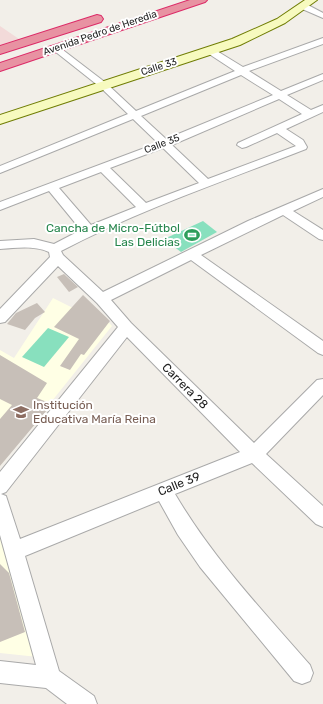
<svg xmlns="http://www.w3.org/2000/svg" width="323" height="704" viewBox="0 0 323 704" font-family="Rubik,sans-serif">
  <rect width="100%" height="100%" fill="#f2efe9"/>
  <path fill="#f2dad9" d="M0,26L19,39L0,45Z"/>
  <g fill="#ffffe5">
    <path d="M53,298L83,313L97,309L112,326L0,466V350L14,358Z"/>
    <path d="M0,509L38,657L0,653Z"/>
  </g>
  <g fill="#88e0be">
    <path d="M203,221L217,232L181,252L164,239Z"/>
    <path d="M48,328L69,337L44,367L22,357Z"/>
  </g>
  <g fill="#c7bfb8">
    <path d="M64,274L78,287L69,292L57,277Z"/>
    <path d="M83,295L110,321L84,355L81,354L70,370L60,366L79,339L54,327Z"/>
    <path d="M37,303L45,312L35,318L25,330L7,324L16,313Z"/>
    <path d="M0,355L47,383L37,398L52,404L0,466V419L12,405L0,399Z"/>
    <path d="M0,564L9,573L25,632L0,642Z"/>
  </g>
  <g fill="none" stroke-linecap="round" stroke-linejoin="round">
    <defs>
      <g id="street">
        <path d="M300,4H306L323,13V18L300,8Z"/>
        <path d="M323,38V44L249,71L281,91L323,74V80L287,95L311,110L323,105V112L286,129L303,140L307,147L306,149C224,181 139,210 61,251L63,255L103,292L248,221L323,189V197L293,211L323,230V240L319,239L283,215L201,255L323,341V355L318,353L191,260L111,300L131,323L254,443L317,380L323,379V395L266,454L323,506V527L316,524L252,463L175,494C212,557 262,610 310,665L313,673L310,681L302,684L294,681L200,567L178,535L159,501L25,556L59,671L94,696L97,704H67L46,688L0,683V661L36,665L0,535V472L118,327L97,303L58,266L5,322L0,323V309L50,257L49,252C33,245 16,248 0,249V241L34,239L54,244L81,230L49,191L0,210V202L158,143L133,119L0,173V166L128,114L100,87L52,49L53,47H59L106,83L136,111L235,71L206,52L205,50L206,48H212L243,67ZM241,75L273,95L166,139L141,116ZM279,99L302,114L238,143L237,145L242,148L246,147L277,133L296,146L208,179L172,145ZM163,148L199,183L146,203L110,168ZM101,172L136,207L91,225L59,188ZM127,337L240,452L20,539L6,496L1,494L6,492Z"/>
      </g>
      <path id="secondary" d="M305,0H317L285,23L240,45L0,124V115L232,39L277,19Z"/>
      <g id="highway">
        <path d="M190,0H207L205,2L0,71V63Z"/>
        <path d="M97,15L101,16L103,19L101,22L0,54V46Z"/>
      </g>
    </defs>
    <use href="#street" stroke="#a9a9a9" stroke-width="2"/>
    <use href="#secondary" stroke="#707d05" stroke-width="2"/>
    <use href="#highway" stroke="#dc2a67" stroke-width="2"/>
    <use href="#street" fill="#fff" fill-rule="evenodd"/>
    <use href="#secondary" fill="#f7fabf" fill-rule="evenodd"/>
    <use href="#highway" fill="#e892a2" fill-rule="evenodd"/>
  </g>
  <defs>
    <symbol id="stadium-bare" viewBox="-9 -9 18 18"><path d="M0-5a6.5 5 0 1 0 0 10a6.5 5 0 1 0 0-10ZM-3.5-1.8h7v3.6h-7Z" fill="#2e9e5b" stroke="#fff" stroke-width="2.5" paint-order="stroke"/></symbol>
    <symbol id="school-bare" viewBox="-9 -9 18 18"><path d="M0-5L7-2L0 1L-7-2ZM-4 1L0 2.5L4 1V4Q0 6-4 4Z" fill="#8d6e63" stroke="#fff" stroke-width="2.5" paint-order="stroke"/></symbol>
  </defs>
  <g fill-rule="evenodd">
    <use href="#stadium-bare" x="181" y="224" width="22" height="22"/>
    <use href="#school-bare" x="10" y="401" width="22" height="22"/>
  </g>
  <g text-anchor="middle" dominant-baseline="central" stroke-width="4" stroke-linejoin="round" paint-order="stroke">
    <g font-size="10" fill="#222" stroke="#fff">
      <text transform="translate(100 33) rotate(-19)">Avenida Pedro de Heredia</text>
      <text transform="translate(159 67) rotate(-18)">Calle 33</text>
      <text transform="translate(162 144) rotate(-21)">Calle 35</text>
    </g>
    <g font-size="12" fill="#27864d" stroke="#fff" text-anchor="end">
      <text x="180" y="228">Cancha de Micro-Fútbol<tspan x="180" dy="14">Las Delicias</tspan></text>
    </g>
    <g font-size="12" fill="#222" stroke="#fff">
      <text transform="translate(185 386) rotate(45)">Carrera 28</text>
      <text transform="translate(179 484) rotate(-22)">Calle 39</text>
    </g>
    <g font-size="12" fill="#785e54" stroke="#fff" text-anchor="start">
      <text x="33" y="405">Institución<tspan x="33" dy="14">Educativa María Reina</tspan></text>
    </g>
  </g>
</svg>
